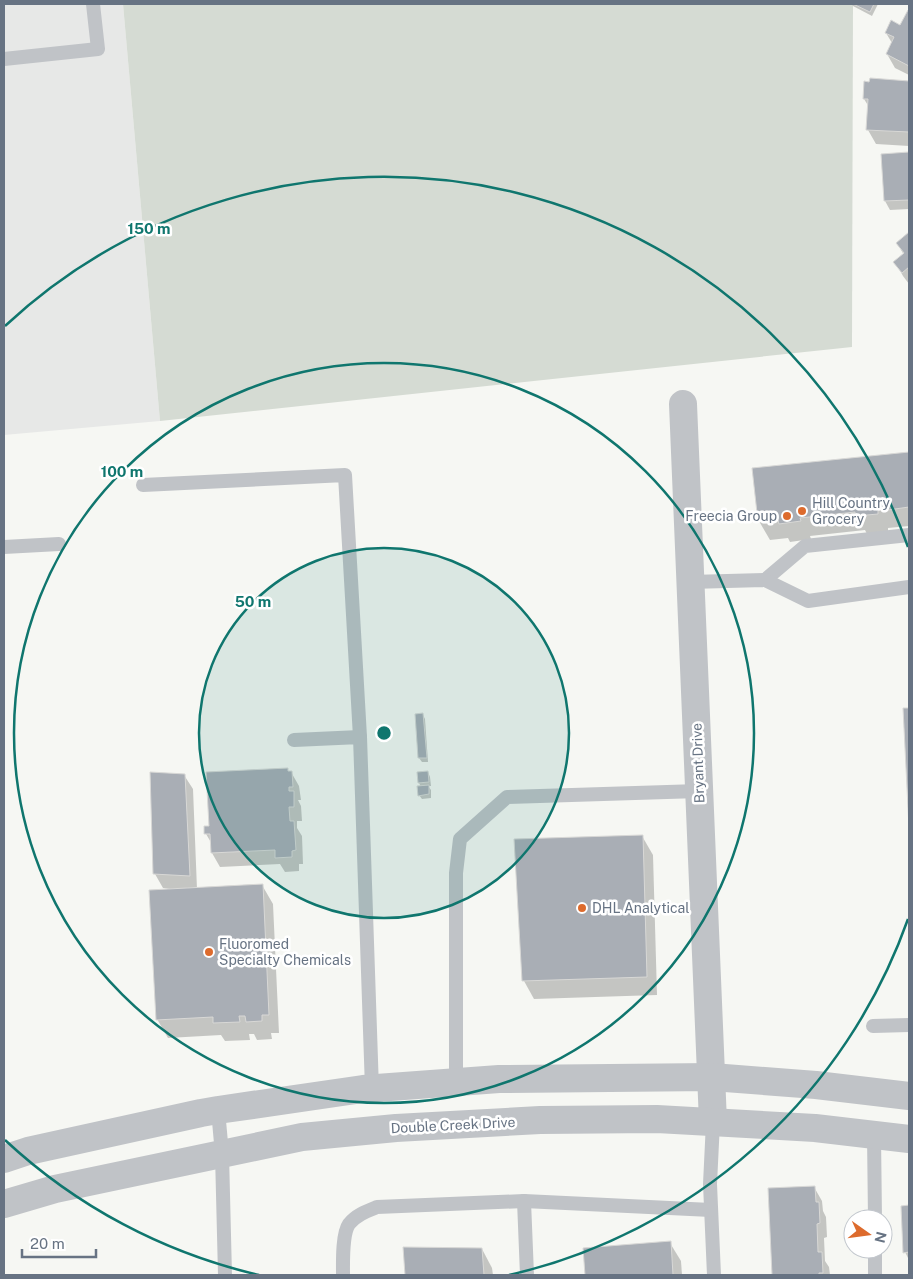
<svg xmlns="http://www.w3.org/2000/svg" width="913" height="1279" viewBox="0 0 913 1279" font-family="'Public Sans',sans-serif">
  <rect width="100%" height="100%" fill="#f6f7f3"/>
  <path fill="#e7e8e7" d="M4,4H123L160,421L4,435Z"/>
  <path fill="#d5dbd3" d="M123,4H853L852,347L160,421Z"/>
  <g fill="#0003">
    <path d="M852,4H878L872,16L853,6Z"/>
    <path d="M908,11L909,12V75L895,68L887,54L892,43L886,33L901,26Z"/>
    <path d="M871,80L909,82V146L876,144L868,130L869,107L864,99Z"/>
    <path d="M909,154V209L890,210L885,201L883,155Z"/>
    <path d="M909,233V284L903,276L895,262L904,255L897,243Z"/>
    <path d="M909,453V526L888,528V532L867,534L865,530L810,536L811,539L790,542L788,538L770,540L759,521L754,469Z"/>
    <path d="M905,709H909V803Z"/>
    <path d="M423,715L425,719L428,762H422L419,758Z"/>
    <path d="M287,769L289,772H291L299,786L301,800H298L301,806L302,821H297V828L302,836L303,864H299V871L285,872L280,864L220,867L212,853V844L206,834L211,828Z"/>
    <path d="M428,772L430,777L431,786H428L431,790V798L422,799L419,795L421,787L419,783Z"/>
    <path d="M184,775L193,789L197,889L262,885L273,904L279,1033H271L272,1039L257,1040L254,1034H249L250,1040L225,1041L221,1035L168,1038L157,1019L170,889L163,888L155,874Z"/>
    <path d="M642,836L653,855L657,995L534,999L524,981L516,840Z"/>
    <path d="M814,1187L822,1201L823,1211L826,1217L827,1237L824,1238L825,1261L829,1267L830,1275H774L769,1190Z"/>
    <path d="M902,1207H909V1260L905,1252Z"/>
    <path d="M670,1243L681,1261L682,1275H586L585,1249Z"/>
    <path d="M405,1248L482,1249L492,1268L493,1275H406Z"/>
  </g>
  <g fill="#a9aeb5" stroke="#d8d8d6">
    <path d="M853,4H874L870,12Z"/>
    <path d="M908,10H909V66L886,54L894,37L885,33L891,20L900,25Z"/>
    <path d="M870,78L909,81V132L866,130L868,99H863L864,81L869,82Z"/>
    <path d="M909,152V200L884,201L881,154Z"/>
    <path d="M909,232V267L902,273L893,262L904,253L896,243Z"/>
    <path d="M909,452V507L888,510H878V514L867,515L855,516V512L800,518L801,521L779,524L778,520L758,522L752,468Z"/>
    <path d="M903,708H909V828Z"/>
    <path d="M423,713L427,758H418L415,714Z"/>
    <path d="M288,768V771H292L293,787H289V791H294V807H289L290,821H294L296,850L292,851V857L275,858V850L211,853L210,834H204V826H209L206,772Z"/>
    <path d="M428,771L429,782L418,783L417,772Z"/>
    <path d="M150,772L185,774L190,876L153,874Z"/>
    <path d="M429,785V794L418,796L417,786Z"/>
    <path d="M643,835L647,977L522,981L514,839Z"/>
    <path d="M263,884L269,1015H262V1021L246,1022L245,1016H239L240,1022L213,1023V1017L156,1020L149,890Z"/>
    <path d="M815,1186L816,1202H819L820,1223L817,1224L818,1252H822L823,1273H819V1275H772L768,1188Z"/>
    <path d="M909,1205V1252L903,1253L901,1206Z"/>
    <path d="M671,1241L673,1275H585L583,1248Z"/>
    <path d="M403,1247L482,1248L484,1275H405Z"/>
  </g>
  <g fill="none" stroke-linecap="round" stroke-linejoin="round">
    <g stroke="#c0c3c7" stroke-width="14">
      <path d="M4,59L98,49L93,4"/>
      <path d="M143,485L345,475L360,737"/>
      <path d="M4,547L59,544"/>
      <path d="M765,580L805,546L909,535"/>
      <path d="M690,582L765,580L808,601L909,587"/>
      <path d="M294,740L360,737L372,1089"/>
      <path d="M873,1026L909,1025"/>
      <path d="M456,1082V873L460,839L507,797L699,791"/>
      <path d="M218,1110L222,1154L225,1275"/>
      <path d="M713,1122L710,1184L714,1275"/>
      <path d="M874,1135L875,1219"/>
      <path d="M524,1201L527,1275"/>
      <path d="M875,1249V1275"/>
      <path d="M343,1275C343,1263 342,1234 349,1224C356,1215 367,1211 377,1207L524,1201L711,1210"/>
    </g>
    <path stroke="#c0c3c7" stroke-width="28" d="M683,404L713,1122"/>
    <g stroke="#c0c3c7" stroke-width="28">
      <path d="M4,1159L28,1151L201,1113L218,1110L363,1089L499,1079L712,1077L816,1085L909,1096"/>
      <path d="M4,1204L55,1189L302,1137L396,1128L540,1120L657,1119L815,1128L909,1139"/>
    </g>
  </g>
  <circle cx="384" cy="733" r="185" fill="#0f766e" fill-opacity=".12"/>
  <g fill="none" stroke="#0f766e" stroke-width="2.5">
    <circle cx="384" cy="733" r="185"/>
    <circle cx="384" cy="733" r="370"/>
    <path d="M908 919A556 556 0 0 1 509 1275M259 1275A556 556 0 0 1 5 1140M5 326A556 556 0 0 1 908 547"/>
  </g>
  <g fill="#dd6b2d" stroke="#fff" stroke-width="2">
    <circle cx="802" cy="511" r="5"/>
    <circle cx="787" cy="516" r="5"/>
    <circle cx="582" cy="908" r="5"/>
    <circle cx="209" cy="952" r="5"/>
  </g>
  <g text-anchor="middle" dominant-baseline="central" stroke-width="5" stroke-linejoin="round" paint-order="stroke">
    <g font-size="14" fill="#677383" stroke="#fff" text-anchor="start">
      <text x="812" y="503">Hill Country<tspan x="812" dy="16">Grocery</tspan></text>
      <text x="777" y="516" text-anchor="end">Freecia Group</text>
      <text x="592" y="908">DHL Analytical</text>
      <text x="219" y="944">Fluoromed<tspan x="219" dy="16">Specialty Chemicals</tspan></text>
    </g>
    <g font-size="14" fill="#677383" stroke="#fff">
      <text transform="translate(698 763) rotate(-92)">Bryant Drive</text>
      <text transform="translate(453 1125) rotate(-3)">Double Creek Drive</text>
    </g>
  </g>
  <circle cx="384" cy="733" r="8" fill="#0f766e" stroke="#fff" stroke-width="2.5"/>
  <g font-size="15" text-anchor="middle" font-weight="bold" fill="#0f766e" stroke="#fff" stroke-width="5" stroke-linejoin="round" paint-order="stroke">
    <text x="149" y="234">150 m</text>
    <text x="122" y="477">100 m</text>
    <text x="253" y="607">50 m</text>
  </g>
  <rect width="913" height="1279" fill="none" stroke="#677383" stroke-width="10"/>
  <g transform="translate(868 1234) rotate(104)"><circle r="24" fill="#ffffff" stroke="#c2c7cd"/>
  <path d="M0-4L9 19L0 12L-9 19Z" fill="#dd6b2d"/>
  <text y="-8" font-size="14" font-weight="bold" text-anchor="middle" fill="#677383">N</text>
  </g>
  <path d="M22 1249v8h74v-8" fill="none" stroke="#677383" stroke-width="2.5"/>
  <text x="30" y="1249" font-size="15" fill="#677383" stroke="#ffffff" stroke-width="4" paint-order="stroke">20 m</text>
</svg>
